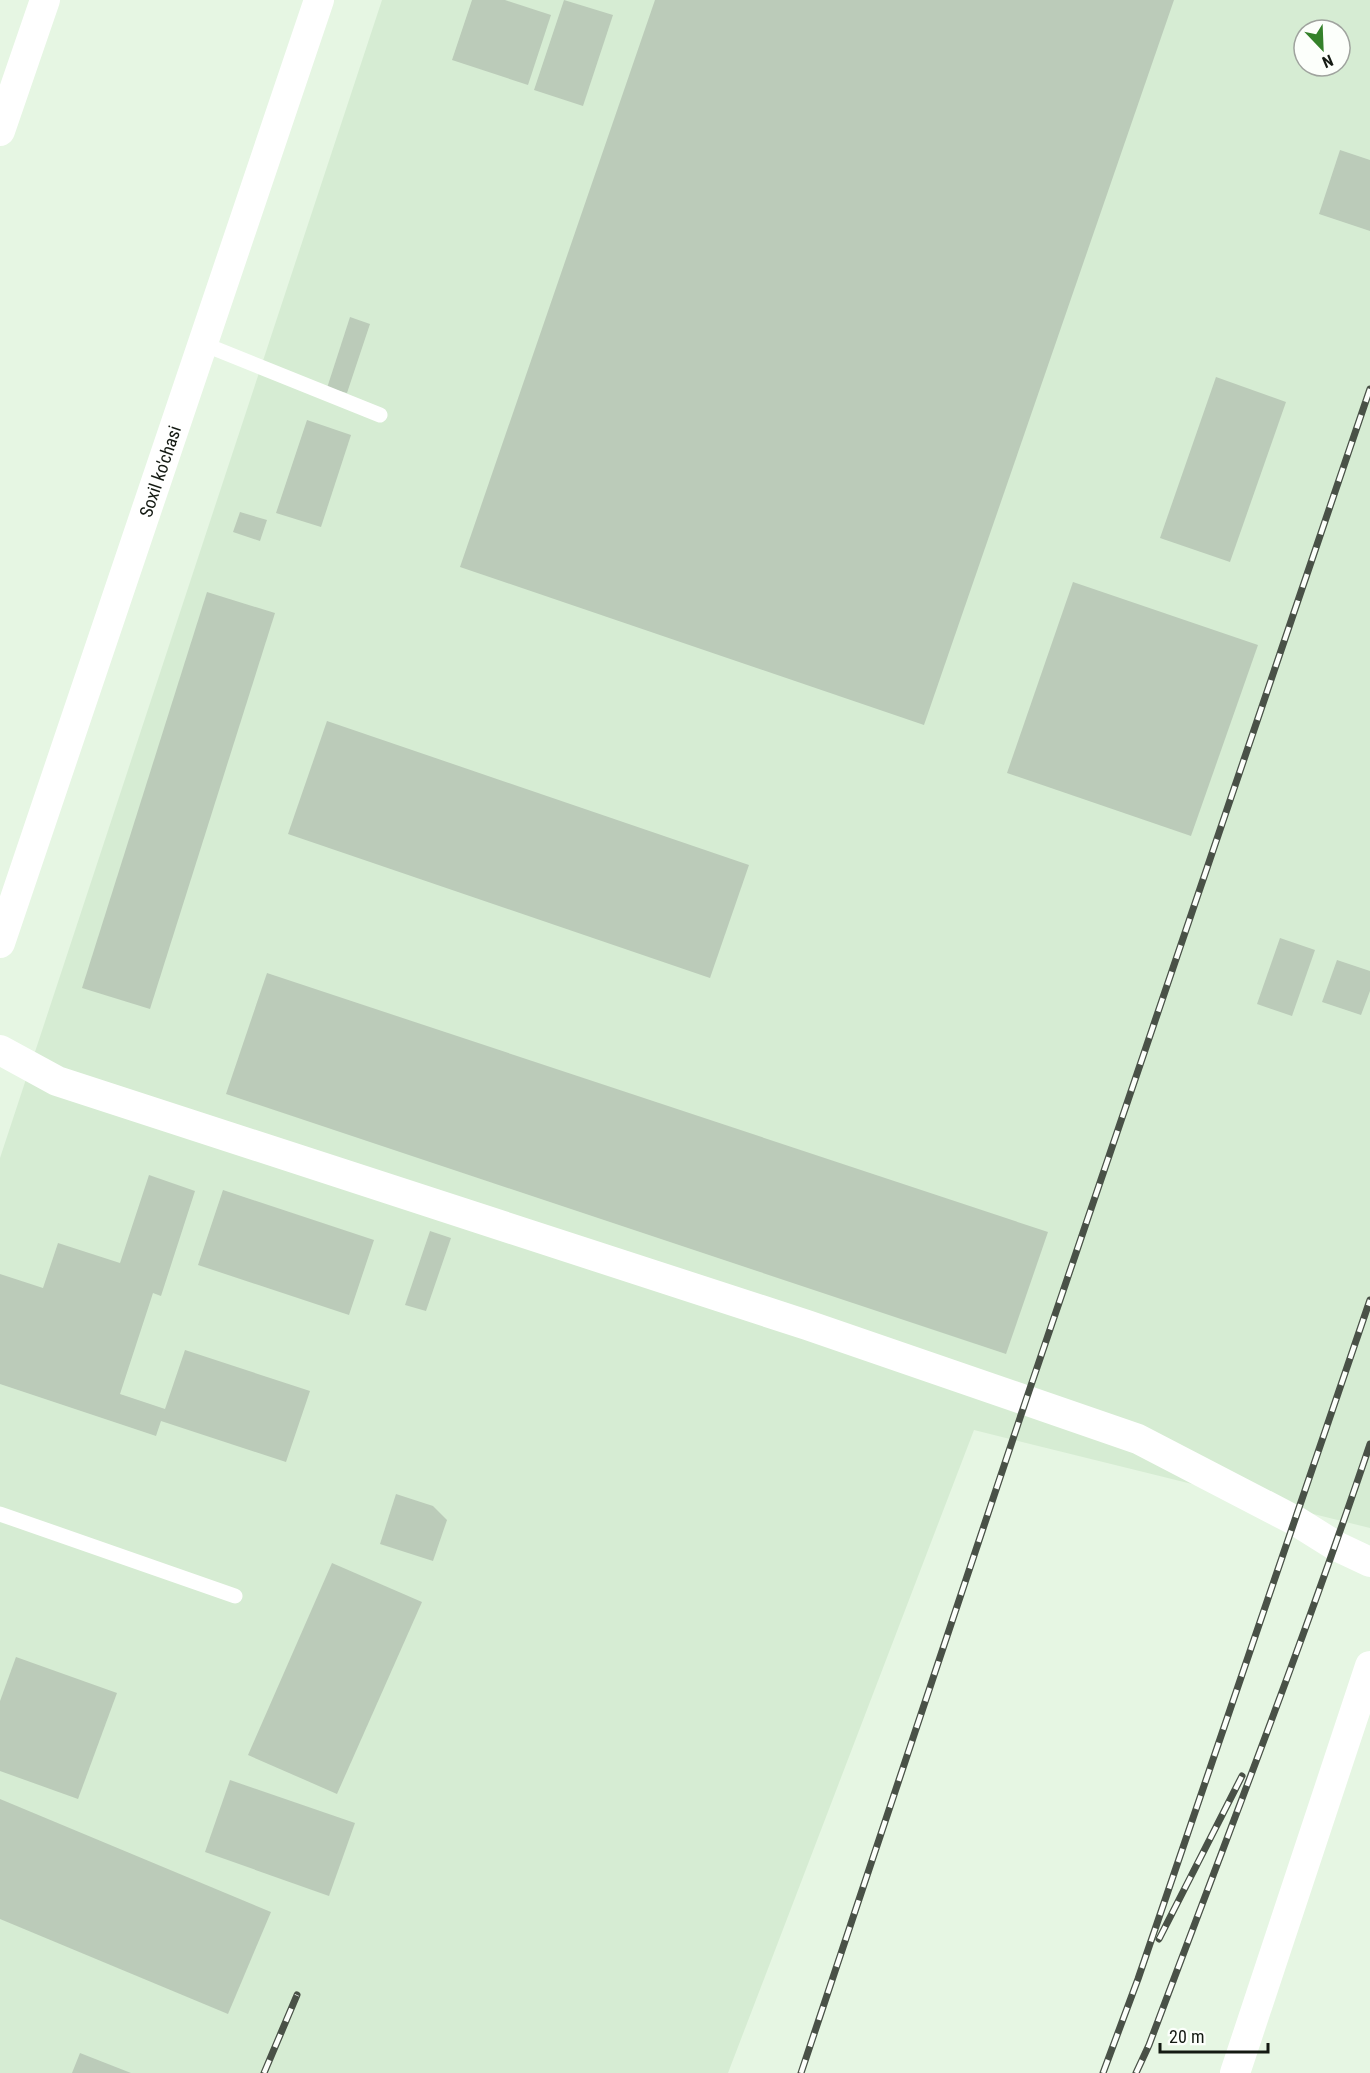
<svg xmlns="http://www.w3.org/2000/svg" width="1370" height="2073" viewBox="0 0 1370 2073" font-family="'Roboto Condensed',sans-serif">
  <rect width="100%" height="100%" fill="#e6f6e3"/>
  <path fill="#d6ecd3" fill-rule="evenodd" d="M382,0H1370V1528L974,1430L728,2073H0V1158ZM1304,30H1340V66H1304Z"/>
  <g fill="#bbcbb9">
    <path d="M472,0H505L551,15L528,85L452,60Z"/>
    <path d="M564,0L613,15L583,106L534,90Z"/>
    <path d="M655,0H1174L924,725L460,567Z"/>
    <path d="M1340,150L1370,160V231L1319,214Z"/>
    <path d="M350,317L370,324L347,393L327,388Z"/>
    <path d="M1216,377L1286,402L1230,562L1160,538Z"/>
    <path d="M307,420L351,435L321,527L276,513Z"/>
    <path d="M240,512L267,520L260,541L233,532Z"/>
    <path d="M1073,582L1258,645L1191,836L1007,773Z"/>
    <path d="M207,592L275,613L150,1009L82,988Z"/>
    <path d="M327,721L749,865L710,978L288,834Z"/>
    <path d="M1280,938L1315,950L1292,1016L1257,1004Z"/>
    <path d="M1337,960L1370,971V991L1361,1015L1322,1002Z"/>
    <path d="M267,973L1048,1232L1006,1354L226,1094Z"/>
    <path d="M149,1175L195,1191L161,1296L153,1293L120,1394L165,1409L185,1350L310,1391L286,1462L161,1421L156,1436L0,1384V1274L43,1288L58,1243L120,1263Z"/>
    <path d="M223,1190L374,1240L349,1315L198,1265Z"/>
    <path d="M430,1231L451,1238L426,1311L405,1305Z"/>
    <path d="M396,1494L433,1506L447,1520L433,1561L380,1544Z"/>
    <path d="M332,1563L422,1602L337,1794L248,1755Z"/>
    <path d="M16,1657L117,1693L78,1799L0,1771V1701Z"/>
    <path d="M230,1780L355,1823L329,1896L205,1852Z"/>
    <path d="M0,1799L271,1912L228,2014L0,1919Z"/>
    <path d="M80,2053L131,2073H72Z"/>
  </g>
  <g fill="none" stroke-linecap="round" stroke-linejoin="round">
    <g stroke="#fff" stroke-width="15">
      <path d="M201,343L380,415"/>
      <path d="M0,1514L235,1596"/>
    </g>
    <g stroke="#fff" stroke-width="30">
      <path d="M0,131L45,0"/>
      <path id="s1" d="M0,943L319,0"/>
      <path d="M0,1050L57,1081L807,1325L1138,1439L1296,1521L1336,1546L1370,1562"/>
      <path d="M1235,2073L1370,1666"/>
    </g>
    <defs>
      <g id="rail">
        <path d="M1159,1939L1242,1776"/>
        <path d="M264,2073L297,1995"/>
        <path d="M801,2073L1026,1400L1370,389"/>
        <path d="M1103,2073L1138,1979L1370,1300"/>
        <path d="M1136,2073L1149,2045C1224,1845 1302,1646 1370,1444"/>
      </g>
    </defs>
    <use href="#rail" stroke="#495147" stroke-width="7"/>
    <use href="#rail" stroke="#fcfffb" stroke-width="4.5" stroke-dasharray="14" stroke-linecap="butt"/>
  </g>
  <g text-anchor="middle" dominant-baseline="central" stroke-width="5" stroke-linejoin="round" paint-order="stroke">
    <g font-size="18" fill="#141a13" stroke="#fcfffb">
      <text stroke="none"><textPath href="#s1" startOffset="498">Soxil ko'chasi</textPath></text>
    </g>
  </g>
  <g transform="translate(1322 48) rotate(157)"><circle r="28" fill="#fcfffb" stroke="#9fa39e" stroke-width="1.5"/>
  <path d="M0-4.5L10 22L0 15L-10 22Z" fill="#34812a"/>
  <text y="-9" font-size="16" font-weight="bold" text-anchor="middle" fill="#141a13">N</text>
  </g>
  <path d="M1160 2043v9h108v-9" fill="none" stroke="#141a13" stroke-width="3"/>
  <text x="1169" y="2043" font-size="18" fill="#141a13" stroke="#fcfffb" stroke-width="4.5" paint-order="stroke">20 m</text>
</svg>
